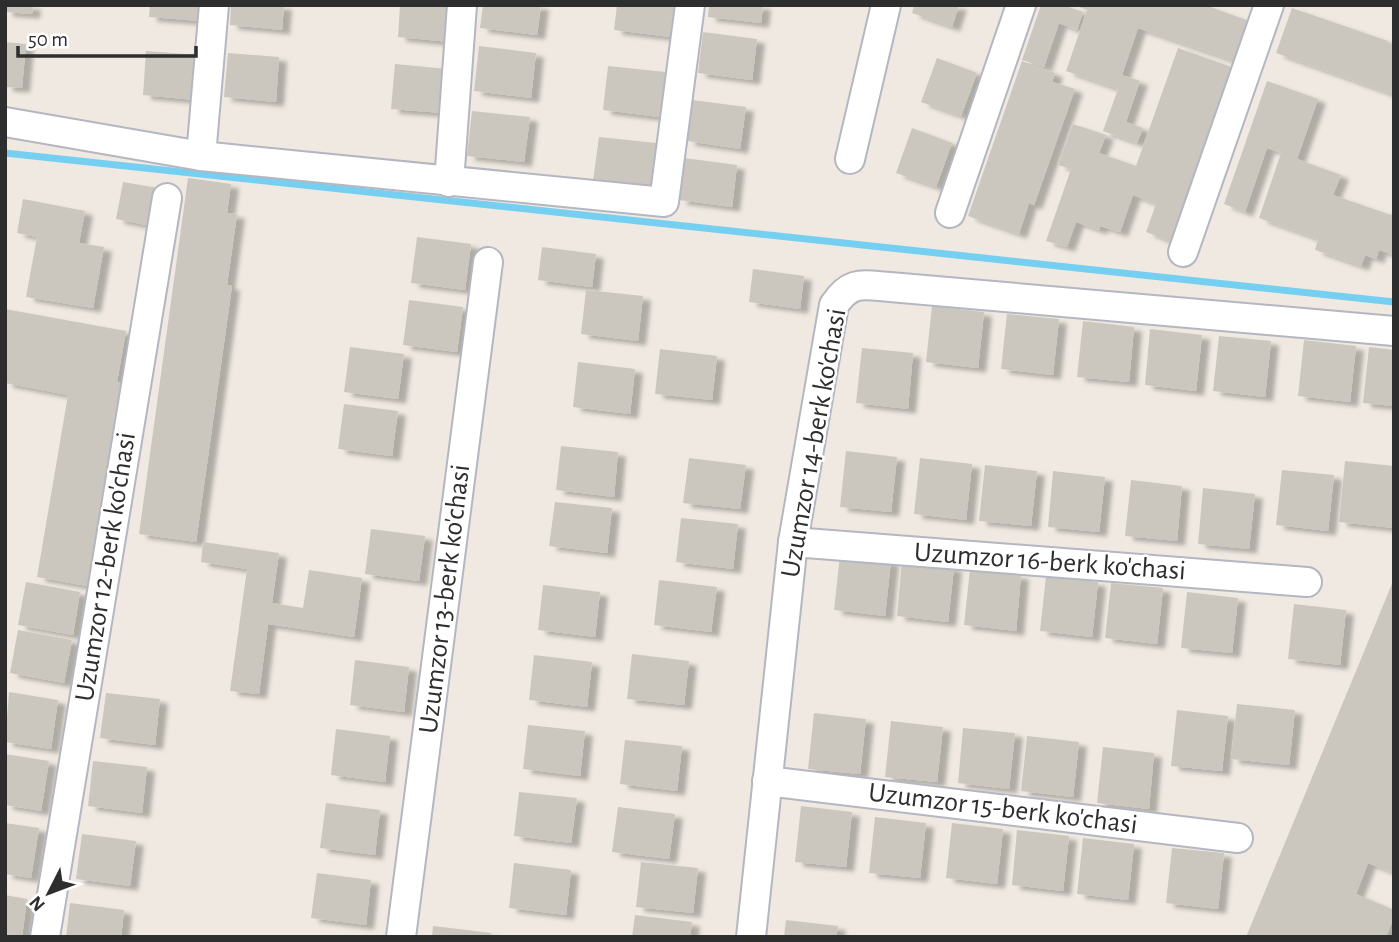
<svg xmlns="http://www.w3.org/2000/svg" width="1399" height="942" viewBox="0 0 1399 942" font-family="'Alegreya Sans',sans-serif">
  <defs>
    <filter id="shadow"><feDropShadow dx="8" dy="4.5" stdDeviation="2" flood-color="#0004"/></filter>
  </defs>
  <rect width="100%" height="100%" fill="#efe9e1"/>
  <g fill="none" stroke-linecap="round" stroke-linejoin="round">
    <path stroke="#75cff0" stroke-width="7" d="M5,153L1394,302"/>
  </g>
  <g fill="#cbc7bf" filter="url(#shadow)">
    <path d="M5,5H33L32,14L5,12Z"/>
    <path d="M150,5H202L201,21L149,17Z"/>
    <path d="M231,5H284L282,30L230,25Z"/>
    <path d="M400,5H453L450,42L398,37Z"/>
    <path d="M483,5H541L537,35L480,28Z"/>
    <path d="M617,5H675L671,37L614,30Z"/>
    <path d="M709,5H763L761,23L708,17Z"/>
    <path d="M914,5H959L952,27L912,13Z"/>
    <path d="M1041,5H1063L1083,12L1077,30L1059,23L1044,67L1022,60Z"/>
    <path d="M1075,5H1205L1249,21L1234,61L1138,28L1122,75L1140,81L1126,122L1143,128L1137,143L1103,131L1118,89L1066,71L1087,10Z"/>
    <path d="M1292,8L1388,41L1387,44L1394,46V95L1276,53Z"/>
    <path d="M703,32L757,39L752,80L698,73Z"/>
    <path d="M5,42L26,44L22,88L5,87Z"/>
    <path d="M479,46L536,53L531,98L474,91Z"/>
    <path d="M1178,48L1237,69L1196,187L1189,185L1170,241L1146,232L1156,204L1133,195L1120,232L1100,226L1099,230L1076,222L1067,247L1046,241L1071,169L1058,165L1073,124L1106,135L1099,153L1136,166Z"/>
    <path d="M146,51L198,55L195,100L143,95Z"/>
    <path d="M228,53L279,57L276,102L224,97Z"/>
    <path d="M937,58L977,73L961,116L921,102Z"/>
    <path d="M1022,61L1055,73L1052,82L1075,89L1034,205L1029,203L1019,234L968,216Z"/>
    <path d="M395,64L447,69L443,113L391,109Z"/>
    <path d="M608,66L665,72L660,117L603,110Z"/>
    <path d="M1267,81L1318,99L1297,159L1341,175L1333,195L1391,215L1394,208V255L1379,250L1376,259L1365,255L1361,266L1315,250L1318,239L1259,218L1281,153L1267,148L1245,212L1224,204Z"/>
    <path d="M692,100L746,107L740,149L687,141Z"/>
    <path d="M472,111L530,117L524,162L467,156Z"/>
    <path d="M912,128L952,143L936,187L896,173Z"/>
    <path d="M599,137L656,143L651,188L593,181Z"/>
    <path d="M684,158L737,165L732,207L679,200Z"/>
    <path d="M188,178L231,184L227,213L237,214L227,285L232,286L196,542L139,534Z"/>
    <path d="M123,182L158,188L151,226L116,219Z"/>
    <path d="M23,199L85,211L79,243L104,247L93,308L26,297L37,237L17,233Z"/>
    <path d="M417,237L471,244L465,290L411,283Z"/>
    <path d="M542,247L596,254L592,287L538,280Z"/>
    <path d="M753,269L804,276L800,309L749,302Z"/>
    <path d="M586,290L643,296L638,341L581,334Z"/>
    <path d="M409,300L463,307L457,352L403,345Z"/>
    <path d="M932,306L984,312L978,368L926,362Z"/>
    <path d="M5,309L126,331L117,382L124,384L93,587L37,577L68,395L5,383Z"/>
    <path d="M1007,314L1059,319L1053,375L1001,369Z"/>
    <path d="M1083,321L1134,327L1129,382L1077,377Z"/>
    <path d="M1150,329L1202,335L1196,391L1145,385Z"/>
    <path d="M1219,336L1271,341L1265,397L1213,391Z"/>
    <path d="M1304,340L1356,346L1350,402L1298,396Z"/>
    <path d="M350,347L404,354L398,399L344,392Z"/>
    <path d="M1369,347L1394,350V406L1363,403Z"/>
    <path d="M862,348L913,353L908,409L856,403Z"/>
    <path d="M660,349L717,356L712,400L655,394Z"/>
    <path d="M578,362L635,369L630,414L573,407Z"/>
    <path d="M344,404L398,411L392,456L338,449Z"/>
    <path d="M561,446L618,452L614,497L556,490Z"/>
    <path d="M846,451L897,457L891,512L840,507Z"/>
    <path d="M689,458L746,465L740,509L683,503Z"/>
    <path d="M920,458L972,464L966,520L914,514Z"/>
    <path d="M1345,461L1394,466V528L1339,522Z"/>
    <path d="M985,465L1037,471L1031,526L979,521Z"/>
    <path d="M1282,470L1334,475L1328,531L1276,525Z"/>
    <path d="M1053,471L1105,477L1099,532L1048,527Z"/>
    <path d="M1131,480L1182,486L1177,541L1125,536Z"/>
    <path d="M1203,488L1255,494L1249,549L1198,544Z"/>
    <path d="M555,502L612,508L607,553L549,546Z"/>
    <path d="M681,518L738,524L733,569L676,562Z"/>
    <path d="M371,529L425,536L419,581L365,574Z"/>
    <path d="M203,542L279,553L272,603L303,608L309,570L362,578L354,637L268,624L259,694L230,691L247,569L201,562Z"/>
    <path d="M840,555L891,560L885,616L834,610Z"/>
    <path d="M902,561L954,567L948,622L897,616Z"/>
    <path d="M970,569L1021,575L1016,631L964,625Z"/>
    <path d="M1046,576L1098,582L1092,637L1040,631Z"/>
    <path d="M1394,579V873L1368,863L1356,894L1394,910V917L1386,937H1246Z"/>
    <path d="M659,580L717,587L711,632L654,625Z"/>
    <path d="M26,582L80,592L73,635L18,625Z"/>
    <path d="M1111,583L1163,588L1157,644L1105,638Z"/>
    <path d="M543,585L600,592L595,637L538,630Z"/>
    <path d="M1187,592L1238,598L1232,653L1181,648Z"/>
    <path d="M1294,604L1346,610L1340,665L1288,659Z"/>
    <path d="M18,630L72,640L64,683L10,673Z"/>
    <path d="M632,654L689,661L684,705L627,699Z"/>
    <path d="M534,655L592,662L587,707L529,700Z"/>
    <path d="M355,660L409,667L404,712L350,705Z"/>
    <path d="M9,692L58,700L51,749L5,742Z"/>
    <path d="M106,693L160,699L155,745L100,738Z"/>
    <path d="M1237,704L1295,710L1289,765L1231,759Z"/>
    <path d="M1177,710L1228,716L1222,771L1171,766Z"/>
    <path d="M814,713L866,719L860,774L808,769Z"/>
    <path d="M891,721L943,727L937,782L885,777Z"/>
    <path d="M528,725L585,731L580,776L523,769Z"/>
    <path d="M963,728L1015,733L1009,789L958,783Z"/>
    <path d="M336,729L390,736L385,782L331,775Z"/>
    <path d="M1027,736L1079,742L1073,797L1021,791Z"/>
    <path d="M625,740L682,746L677,791L620,784Z"/>
    <path d="M1103,747L1154,753L1149,809L1097,803Z"/>
    <path d="M5,754L49,761L41,811L5,805Z"/>
    <path d="M93,761L147,767L142,813L88,806Z"/>
    <path d="M519,792L577,798L571,843L514,836Z"/>
    <path d="M326,803L380,810L375,855L320,848Z"/>
    <path d="M801,806L852,812L846,867L795,862Z"/>
    <path d="M618,807L675,814L669,859L612,852Z"/>
    <path d="M875,817L926,823L920,878L869,873Z"/>
    <path d="M5,823L39,828L31,878L5,874Z"/>
    <path d="M952,823L1003,829L997,884L946,878Z"/>
    <path d="M1017,830L1069,836L1063,891L1012,885Z"/>
    <path d="M82,834L136,841L130,886L76,879Z"/>
    <path d="M1083,838L1134,844L1128,900L1077,894Z"/>
    <path d="M1172,848L1224,853L1218,909L1166,903Z"/>
    <path d="M641,862L698,868L693,913L636,907Z"/>
    <path d="M514,863L571,870L566,915L509,908Z"/>
    <path d="M317,873L371,880L366,925L311,918Z"/>
    <path d="M5,895L27,899L22,937H5Z"/>
    <path d="M70,903L124,910L121,937H66Z"/>
    <path d="M635,915L692,922L690,937H632Z"/>
    <path d="M786,920L838,926L836,937H784Z"/>
    <path d="M433,926L491,933L490,937H432Z"/>
  </g>
  <g fill="none" stroke-linecap="round" stroke-linejoin="round">
    <defs>
      <g id="minor">
        <path d="M5,122L201,156L664,202L690,5"/>
        <path d="M201,156L214,5"/>
        <path d="M850,159L886,5"/>
        <path d="M449,182L462,5"/>
        <path d="M950,213L1021,5"/>
        <path d="M1183,252L1269,5"/>
        <path d="M793,542L1307,582"/>
        <path d="M767,781L1238,838"/>
        <path d="M45,937L167,198"/>
        <path d="M401,937L488,262"/>
        <path d="M751,937L793,542L834,305C851,280 862,285 890,287L1394,331"/>
      </g>
    </defs>
    <use href="#minor" stroke="#b4b7c1" stroke-width="32"/>
    <use href="#minor" stroke="#fff" stroke-width="28"/>
  </g>
  <g text-anchor="middle" dominant-baseline="central" stroke-width="5" stroke-linejoin="round" paint-order="stroke">
    <g font-size="28" fill="#2e2e2e" stroke="#fff">
      <text transform="translate(814 443) rotate(-80)">Uzumzor 14-berk ko'chasi</text>
      <text transform="translate(1050 562) rotate(4)">Uzumzor 16-berk ko'chasi</text>
      <text transform="translate(106 567) rotate(-81)">Uzumzor 12-berk ko'chasi</text>
      <text transform="translate(445 599) rotate(-83)">Uzumzor 13-berk ko'chasi</text>
      <text transform="translate(1003 809) rotate(7)">Uzumzor 15-berk ko'chasi</text>
    </g>
  </g>
  <rect width="1399" height="942" fill="none" stroke="#2e2e2e" stroke-width="14"/>
  <g transform="translate(49 893) rotate(228)" stroke="#ffffff" stroke-width="5" paint-order="stroke">
  <path d="M0-5L12 26L0 18L-12 26Z" fill="#2e2e2e"/>
  <text y="-10" font-size="19" font-weight="bold" text-anchor="middle" fill="#2e2e2e">N</text>
  </g>
  <path d="M18 46v10h178v-10" fill="none" stroke="#2e2e2e" stroke-width="3.5"/>
  <text x="28" y="46" font-size="21" fill="#2e2e2e" stroke="#ffffff" stroke-width="5" paint-order="stroke">50 m</text>
</svg>
